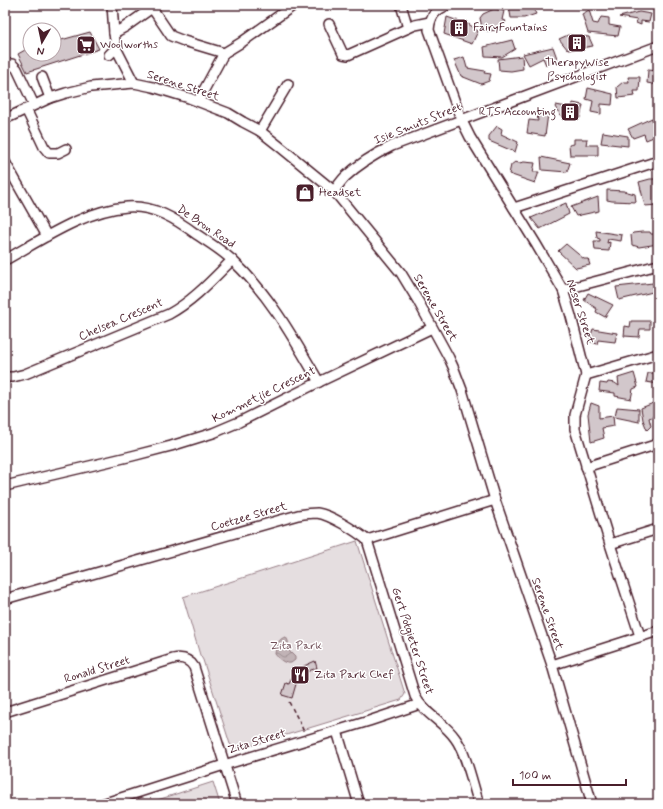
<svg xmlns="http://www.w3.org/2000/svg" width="663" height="809" viewBox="0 0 663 809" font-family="Mynerve,sans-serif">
  <defs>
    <pattern id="water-waves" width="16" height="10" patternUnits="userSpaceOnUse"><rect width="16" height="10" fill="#c1b3b6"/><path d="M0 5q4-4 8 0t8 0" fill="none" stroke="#9f9194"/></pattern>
  </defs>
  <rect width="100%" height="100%" fill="#fff"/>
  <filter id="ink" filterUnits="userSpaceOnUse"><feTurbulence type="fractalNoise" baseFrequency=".025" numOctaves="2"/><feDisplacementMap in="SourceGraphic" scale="8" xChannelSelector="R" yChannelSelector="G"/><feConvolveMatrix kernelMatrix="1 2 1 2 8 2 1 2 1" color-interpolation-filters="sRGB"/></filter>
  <g filter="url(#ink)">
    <g fill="#e5dee0" stroke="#987e86">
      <path d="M357,541L405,694L401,700L237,750L230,744L203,660L200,655L183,597Z"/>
      <path d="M213,782L220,804H145Z"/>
    </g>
    <path fill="url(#water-waves)" stroke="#91787e" d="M286,637L288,641L289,651L295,657V660L291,663C284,664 279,659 275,654C276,647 278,638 286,637Z"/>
    <g fill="#d2c7cb" stroke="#4a1f2b">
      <path d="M509,6H532L536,14L524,18H511Z"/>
      <path d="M494,9L504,11L502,20L506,21L503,26L499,30L487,31L482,28L480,18L483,14Z"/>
      <path d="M589,10L593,23L598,24L601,17L609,18V25L620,27L618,36L588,33L582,14Z"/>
      <path d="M639,12L651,14L649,22L641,21V25L636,23L637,20L619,17Z"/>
      <path d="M447,17L470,25L478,31L472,44L444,34Z"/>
      <path d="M90,32L99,49L27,72L18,54L25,50L30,49V54H54V42Z"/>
      <path d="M568,35L589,37L593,46L568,50L559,39Z"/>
      <path d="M512,40L515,49L502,57L485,56L484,47Z"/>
      <path d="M553,47L558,61L546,65L543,58L529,65L523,54Z"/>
      <path d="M522,56L523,69L511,71L499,70L498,59Z"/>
      <path d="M464,57L467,68L485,71L484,73L491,74L489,81L481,84L461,76L454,60Z"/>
      <path d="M648,70L658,71V85L647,83Z"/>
      <path d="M628,77H640L639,91H634L635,96L618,98L617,87L623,82H629Z"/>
      <path d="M588,88L613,94L612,105L601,104V114L591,112L593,101L586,99Z"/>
      <path d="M573,103L583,105L580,118L561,116L555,107L556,105L572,108Z"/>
      <path d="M537,114H548L545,136L527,133L529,120L538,121Z"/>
      <path d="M652,118L656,136L646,140L644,134L633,138L628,129Z"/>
      <path d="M497,126L502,129L501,134L518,142L515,152L489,141V136Z"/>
      <path d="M603,132L628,136V146L601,143Z"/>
      <path d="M574,139H587L586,145H598V155H570L569,145L574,144Z"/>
      <path d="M541,157L570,163L567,172L542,170Z"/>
      <path d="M515,162L519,163L524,162L535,163L533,172H539L535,183L509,174L511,165Z"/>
      <path d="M650,179H658V205L645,206L639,182Z"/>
      <path d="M607,190L624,191L635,194L636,202L612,201L607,200Z"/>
      <path d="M598,197L599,211L576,216L571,207Z"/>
      <path d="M566,203L569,214L540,229L531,218Z"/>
      <path d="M596,231L622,235L621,241L608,239L607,243L610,242L609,251L595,250L594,241H600V239L597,238Z"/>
      <path d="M642,232H650L651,234H658V244L639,247L632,245L631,235L633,233Z"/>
      <path d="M566,244L584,259H588L590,265L576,268L558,251Z"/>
      <path d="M653,283L657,291L619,300L616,287Z"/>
      <path d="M588,293L613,305L605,317L596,312L597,309L584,300Z"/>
      <path d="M631,321H650V329H640L639,337L624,336L625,326L630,327Z"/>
      <path d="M593,329L617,333L615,342L598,340L597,344L589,341Z"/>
      <path d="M658,372V384L646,382L648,373H658Z"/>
      <path d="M634,373L638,387L633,389L631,399L615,396V393L599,391L600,383L607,384L608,382L615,383L619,386L618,378Z"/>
      <path d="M658,398V415L654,416L649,418L651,426L647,430L643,420L641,408L651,404Z"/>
      <path d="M591,403L599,406V418L613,416L614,426L602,428L604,438L591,442L588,414Z"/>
      <path d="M617,407L639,409V422L615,417Z"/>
      <path d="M315,661L317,668L311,670L305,673L307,676L304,678L301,676L296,684L292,698L282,695L286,683L289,684L292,677L296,672L304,666Z"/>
    </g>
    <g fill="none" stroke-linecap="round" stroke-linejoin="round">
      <defs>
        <g id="minor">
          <path d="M112,5L114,33L116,48L134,83"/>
          <path d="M401,5L408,28"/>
          <path d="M448,5C435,10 430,16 429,30L461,119L470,137L536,244L563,290L571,316L586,375L575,415V429L610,544L640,636"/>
          <path d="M152,8L171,36L184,41L224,53"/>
          <path d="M329,24L343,54L348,55L415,25L430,22"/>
          <path d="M114,33L125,27L156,5"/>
          <path d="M109,55L116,48"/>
          <path d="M5,64H12L17,69L34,105"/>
          <path d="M42,77L50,98"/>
          <path d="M198,101L224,53L242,42L294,5"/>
          <path d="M26,109L44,147L49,153H58L66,149"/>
          <path d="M5,119L50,98L66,93L91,87L134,83L153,87L189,98L228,113L243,122L260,131L279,146L334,191L401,273L418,301L449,358L454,369L462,390L495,500L552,665L592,804"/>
          <path d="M260,131L288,84"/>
          <path d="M5,162L47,236"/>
          <path d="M334,191C337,187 341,181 345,177C359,164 375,154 392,146L658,46"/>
          <path d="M514,208L658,161"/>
          <path d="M5,260C41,240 85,210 127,207C153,205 176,219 196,234C208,242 223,251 233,261C270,295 294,339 319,382"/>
          <path d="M563,290L658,265"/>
          <path d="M586,375L658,354"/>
          <path d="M5,377H13L25,374L169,314C193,301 213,279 232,260"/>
          <path d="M586,467L658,444"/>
          <path d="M5,486L132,456L171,446L213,433L239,422L319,382L432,328"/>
          <path d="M367,540L415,696C423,713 444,722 455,738C466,752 473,786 479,804"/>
          <path d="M367,540L495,500"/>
          <path d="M610,544L658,529"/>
          <path d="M5,599L298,515C304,514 310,513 317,513C331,515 356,531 367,540"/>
          <path d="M552,665L658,631"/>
          <path d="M5,712L173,659C182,657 189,659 194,667L237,804"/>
          <path d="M337,731L358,801"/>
          <path d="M102,804L224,765L369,721L420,704"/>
        </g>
      </defs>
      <use href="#minor" stroke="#4a1f2b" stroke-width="12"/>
      <path stroke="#4a1f2b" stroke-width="1.5" stroke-dasharray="4 3" stroke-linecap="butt" d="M289,702L300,723L304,732"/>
      <use href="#minor" stroke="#fff" stroke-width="9"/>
    </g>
  </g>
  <defs>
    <symbol id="building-square" viewBox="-11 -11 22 22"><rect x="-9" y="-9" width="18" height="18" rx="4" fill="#4a1f2b" stroke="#fff"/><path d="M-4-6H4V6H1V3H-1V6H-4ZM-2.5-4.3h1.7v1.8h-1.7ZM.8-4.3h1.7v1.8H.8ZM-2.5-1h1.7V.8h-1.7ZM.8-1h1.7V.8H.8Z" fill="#fff"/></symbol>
    <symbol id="supermarket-square" viewBox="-11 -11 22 22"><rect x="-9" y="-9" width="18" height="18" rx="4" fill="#4a1f2b" stroke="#fff"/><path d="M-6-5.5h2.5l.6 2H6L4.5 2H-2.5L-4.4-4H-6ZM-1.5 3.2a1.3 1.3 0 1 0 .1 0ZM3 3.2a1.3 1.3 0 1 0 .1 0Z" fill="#fff"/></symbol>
    <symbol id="shop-square" viewBox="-11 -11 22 22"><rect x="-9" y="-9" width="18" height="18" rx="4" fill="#4a1f2b" stroke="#fff"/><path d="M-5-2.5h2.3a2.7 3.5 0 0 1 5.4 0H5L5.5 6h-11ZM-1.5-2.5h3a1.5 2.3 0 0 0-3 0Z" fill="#fff"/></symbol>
    <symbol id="restaurant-square" viewBox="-11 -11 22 22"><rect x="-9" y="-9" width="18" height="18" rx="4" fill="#4a1f2b" stroke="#fff"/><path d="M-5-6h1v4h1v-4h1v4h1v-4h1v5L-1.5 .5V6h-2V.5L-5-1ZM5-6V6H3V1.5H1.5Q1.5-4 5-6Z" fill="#fff"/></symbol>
  </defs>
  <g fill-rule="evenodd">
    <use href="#building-square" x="448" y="17" width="22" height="22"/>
    <use href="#building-square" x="566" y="32" width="22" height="22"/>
    <use href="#supermarket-square" x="75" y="34" width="22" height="22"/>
    <use href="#building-square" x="559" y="101" width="22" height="22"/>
    <use href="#shop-square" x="294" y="182" width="22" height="22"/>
    <use href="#restaurant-square" x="289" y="664" width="22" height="22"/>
  </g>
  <g text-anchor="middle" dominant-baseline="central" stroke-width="3" stroke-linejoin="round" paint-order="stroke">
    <g font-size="12" fill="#4a1f2b" stroke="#fff" text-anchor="start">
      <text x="473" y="28">FairyFountains</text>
      <text x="100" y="45">Woolworths</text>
      <text x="577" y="63" text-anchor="middle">TherapyWise<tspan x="577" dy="14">Psychologist</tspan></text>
      <text x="556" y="112" text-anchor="end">RTS Accounting</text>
      <text x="319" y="193">Headset</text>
      <text x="314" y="675">Zita Park Chef</text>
    </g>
    <g font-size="12" fill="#4a1f2b" stroke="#fff">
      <text transform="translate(183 86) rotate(18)">Serene Street</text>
      <text transform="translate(418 124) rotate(-22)">Isie Smuts Street</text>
      <text transform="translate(206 227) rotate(34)">De Bron Road</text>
      <text transform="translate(435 308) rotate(60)">Serene Street</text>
      <text transform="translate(580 312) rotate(72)">Neser Street</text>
      <text transform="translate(121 320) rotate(-23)">Chelsea Crescent</text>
      <text transform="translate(264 395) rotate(-26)">Kommetjie Crescent</text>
      <text transform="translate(249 517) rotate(-16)">Coetzee Street</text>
      <text transform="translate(547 614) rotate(71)">Serene Street</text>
      <text transform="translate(412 641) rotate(72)">Gert Potgieter Street</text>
      <text transform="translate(97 670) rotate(-17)">Ronald Street</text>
      <text transform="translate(257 742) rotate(-17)">Zita Street</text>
    </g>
    <g font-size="12" fill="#714f58" stroke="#fff">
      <text x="296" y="646">Zita Park</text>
    </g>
  </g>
  <rect width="663" height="809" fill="none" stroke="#fff" stroke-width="20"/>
  <rect x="10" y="10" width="643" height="789" fill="none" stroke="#4a1f2b" stroke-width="1.5" filter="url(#ink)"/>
  <g transform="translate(42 42) rotate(189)"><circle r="19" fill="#ffffff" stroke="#b7a5aa"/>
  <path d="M0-3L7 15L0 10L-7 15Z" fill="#4a1f2b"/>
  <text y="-6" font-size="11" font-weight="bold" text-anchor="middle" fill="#4a1f2b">N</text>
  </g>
  <path d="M513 779v6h113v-6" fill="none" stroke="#4a1f2b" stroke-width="2"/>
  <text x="519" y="779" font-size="12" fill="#4a1f2b" stroke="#ffffff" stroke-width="3" paint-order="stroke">100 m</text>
</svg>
